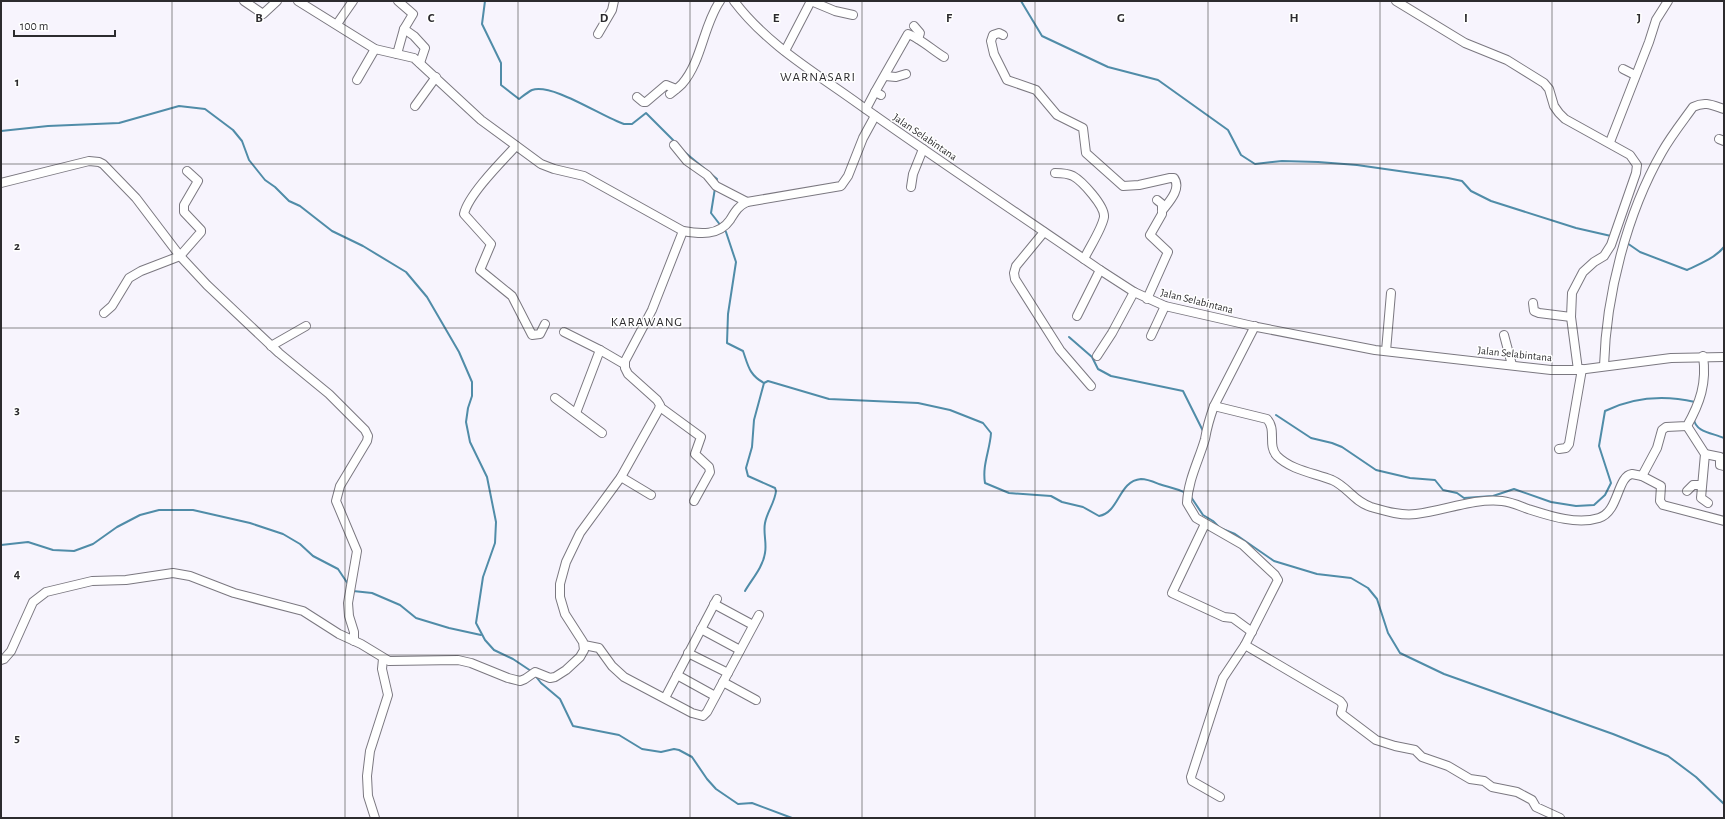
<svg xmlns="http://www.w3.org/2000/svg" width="1725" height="819" viewBox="0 0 1725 819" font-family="'Alegreya Sans',sans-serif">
  <rect width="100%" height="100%" fill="#f7f4fd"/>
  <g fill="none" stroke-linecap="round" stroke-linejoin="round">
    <g stroke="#508ca8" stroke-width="2">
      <path d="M485,1L482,24L501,63V85L519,99C523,96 528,92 532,90C553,83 602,117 624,124H632L646,113L675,142"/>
      <path d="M1021,1L1042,36L1108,67L1158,80L1228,130L1241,155L1255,164L1282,161L1318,162L1357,165L1448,178L1462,181L1471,191L1491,201L1576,228L1611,236"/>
      <path d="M1,131L48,126L119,123L179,106L205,109L233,130L242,141L249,160L265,180L275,187L289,201L300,206L332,231L363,246L406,272L427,297L459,352L472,382V396L468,408L466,422L470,442L487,477L496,522L495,543L483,577L476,623L485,640L494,650L513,659L531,671"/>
      <path d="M682,150L717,179L716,182"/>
      <path d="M715,188L711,213L721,226"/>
      <path d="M724,229L726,232L736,262L728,314L727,343L743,351C748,365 749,375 764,383"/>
      <path d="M1627,243L1640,252L1687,270C1700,264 1715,258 1724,247"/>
      <path d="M1069,337L1092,357L1098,369L1111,376L1183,391L1203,431"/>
      <path d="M1276,415L1311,438L1332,443L1342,447L1376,470L1410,478L1435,480L1443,490L1457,493L1464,498L1493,496L1514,489L1551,502L1576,506L1594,505L1605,495L1611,483L1599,446L1605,411C1634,397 1664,395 1695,402"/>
      <path d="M1694,419C1695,432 1713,433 1724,438"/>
      <path d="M1191,497L1203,515L1213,521L1220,528L1235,534L1274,561L1317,574L1351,578L1368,588L1377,599L1388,633L1400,653L1444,674L1613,734L1668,756L1696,777L1724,804"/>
      <path d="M1,545L28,542L53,550L74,551L93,544L117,527L140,515L159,510H193L250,523L283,534L300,544L313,556L338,569L348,584"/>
      <path d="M353,591L372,593L400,605L416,618L449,628L481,635"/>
      <path d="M745,591C752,579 763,567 765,553C767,543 763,533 765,523C767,512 775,502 776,491L775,488L748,476L746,468L752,447L754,420L764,383L768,381L829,399L918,403L950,410L983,423L991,433C990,450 982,465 985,483L1009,493L1051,496L1062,502L1083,507L1099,516C1120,512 1118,481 1141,479C1147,479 1154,482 1159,484C1168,487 1178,489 1186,493"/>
      <path d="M534,674L541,683L560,699L573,726L619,735L642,749L661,752L674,749L679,750L692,757L707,779L716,789L738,804L752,803L792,818"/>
    </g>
    <defs>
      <g id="minor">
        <path d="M244,1L263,14L277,1"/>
        <path d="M298,1L375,49L414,58L481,120L541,164L554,169L584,176L683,231C700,234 719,236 730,220C735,212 738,206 747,202L841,186L848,176L863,138L875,116"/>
        <path d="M398,1L413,14L404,29L414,36L425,48L420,63"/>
        <path d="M734,1C767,45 816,73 860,105C939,161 1020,215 1100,270L1134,292L1165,306L1257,327L1375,350L1551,370H1578L1671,358L1724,357"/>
        <path d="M811,1L835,11L853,15"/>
        <path d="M1396,1L1465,43L1507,60L1544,83L1549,89L1554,106L1559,113L1565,119L1630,155L1637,165L1636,173L1611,245L1604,256L1594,262L1583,272L1572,293L1571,317L1578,370"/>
        <path d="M337,24L353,1"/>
        <path d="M914,26L920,33L918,39"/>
        <path d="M598,34L612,10L614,1"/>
        <path d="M1003,35L999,33L993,35L991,41L994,54L1007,80L1036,90L1057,115L1083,128L1086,153L1123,186L1139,185L1170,178H1174C1182,189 1168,203 1162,211"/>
        <path d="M785,51L811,1"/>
        <path d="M397,54L404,29"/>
        <path d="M1623,69L1635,75"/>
        <path d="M885,76L896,77L906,74"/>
        <path d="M357,80L375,49"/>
        <path d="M875,92L908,34C918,37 934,51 944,57"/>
        <path d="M670,94C674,91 678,88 682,84C702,61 703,26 720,1"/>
        <path d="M637,97L643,102H646L666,85L676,89"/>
        <path d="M415,106L436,77"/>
        <path d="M866,109L875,92L881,95"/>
        <path d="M1719,139L1724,141"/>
        <path d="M1610,142L1649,42L1656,20L1668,1"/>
        <path d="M674,145L687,161L707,175L716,186L747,202"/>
        <path d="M516,146C502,161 468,195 464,214L491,244L480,270L512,296L532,335L540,334L545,324"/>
        <path d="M1055,173C1061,173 1067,173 1073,176C1082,181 1105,206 1104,217C1102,229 1089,248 1084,259"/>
        <path d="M1,183L89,161L99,162L103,164L136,198L180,256L207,285L279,353L329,394L365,430L368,436L367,441L340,486L336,501L357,551L348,603L349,616L354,632V641"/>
        <path d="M911,187L913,174L923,149"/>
        <path d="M1044,232L1016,266L1014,273L1015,279L1060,350L1091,386"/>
        <path d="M1147,299L1168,252L1150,235L1162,214V204L1157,200"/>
        <path d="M1533,303L1534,311L1539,313L1571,317"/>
        <path d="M104,313L112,306L129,278L141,271L180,256L201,232V230L184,212V205L198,181L187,171"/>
        <path d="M1077,316L1100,270"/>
        <path d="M1255,326L1214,406L1267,419C1277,430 1267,445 1277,456C1291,470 1314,473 1332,480C1348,487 1353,501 1371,507C1385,511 1401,516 1416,514C1444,511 1473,498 1502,501C1511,502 1520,506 1528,509C1550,516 1577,525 1599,518C1619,512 1617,476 1632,474L1642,476L1661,486L1660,501L1663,505L1724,521"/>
        <path d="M564,332L600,350L624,364"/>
        <path d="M1504,335L1512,365"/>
        <path d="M1151,336L1165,306"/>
        <path d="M271,346L306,326"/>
        <path d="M1386,351L1391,293"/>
        <path d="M1097,356L1112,333L1134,292"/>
        <path d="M1604,366C1606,295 1627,213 1662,152C1671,136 1683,121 1693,107C1705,101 1712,105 1724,109"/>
        <path d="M555,398L602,433"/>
        <path d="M1214,406C1210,417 1207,427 1205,439C1199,460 1188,480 1187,503L1196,518L1243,545L1275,575L1278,580L1245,645L1340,701L1343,705L1341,713L1343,715L1376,740L1395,746L1415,750L1422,757L1448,766L1470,779L1484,781L1492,787L1517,792L1532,800L1536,807L1560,818"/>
        <path d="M660,407L701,437L695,454L709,467L710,472L694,501"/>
        <path d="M576,413L600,350"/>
        <path d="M1687,426L1705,454L1701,498L1708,503"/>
        <path d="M1559,449L1566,448L1569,444L1582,369"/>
        <path d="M1705,454L1720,457V465L1724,466"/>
        <path d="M1642,476L1657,448L1662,430L1666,427L1687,426C1700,403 1707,383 1703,356"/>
        <path d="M621,477L651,495"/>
        <path d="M1687,491L1693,485H1701"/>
        <path d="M1205,524L1172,593L1224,617L1233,618L1252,632"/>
        <path d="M714,604L753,625"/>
        <path d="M701,629L740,650"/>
        <path d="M584,645L599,648L612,666L624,677L692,713L703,716L707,712L759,615"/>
        <path d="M688,653L728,673"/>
        <path d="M1,660L4,659L11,651L33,602L46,592L92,581L126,580L173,573L190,576L234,593L303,611L339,634L361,644L389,661L458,660L471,663L508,678L520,681L525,679L535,672L550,678L555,677L566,670L580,657L584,650L583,642L565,614L560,597V584L566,562L580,533L621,477L659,409L660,405L657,400L628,374L625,368V361L652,310L683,231"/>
        <path d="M677,675L715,696"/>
        <path d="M723,682L756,700"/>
        <path d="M665,698L717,599"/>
        <path d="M1220,797L1192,781L1191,777L1223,678L1245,645"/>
        <path d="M375,818L368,796L367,776L370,751L388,695L382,669L383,659"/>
      </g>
    </defs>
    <use href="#minor" stroke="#7b7880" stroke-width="10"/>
    <use href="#minor" stroke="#fff" stroke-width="8"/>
  </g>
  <path fill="none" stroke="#2c2b2e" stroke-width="1" stroke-opacity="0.55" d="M172,1V818M345,1V818M518,1V818M690,1V818M862,1V818M1035,1V818M1208,1V818M1380,1V818M1552,1V818M1,164H1724M1,328H1724M1,491H1724M1,655H1724"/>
  <g text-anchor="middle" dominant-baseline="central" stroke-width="3" stroke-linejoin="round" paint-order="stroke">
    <g font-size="11" fill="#2c2b2e" stroke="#fff">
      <text transform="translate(925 137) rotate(34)">Jalan Selabintana</text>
      <text transform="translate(1197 301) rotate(14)">Jalan Selabintana</text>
      <text transform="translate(1515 354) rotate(6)">Jalan Selabintana</text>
    </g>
    <g font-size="13" letter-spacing="1" fill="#2c2b2e" stroke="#fff">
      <text x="818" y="77">WARNASARI</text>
      <text x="647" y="322">KARAWANG</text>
    </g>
  </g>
  <g font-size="13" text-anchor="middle" font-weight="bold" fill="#2c2b2e" stroke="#fff" stroke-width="3" stroke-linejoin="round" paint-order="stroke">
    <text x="259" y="22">B</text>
    <text x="431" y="22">C</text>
    <text x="604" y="22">D</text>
    <text x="776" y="22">E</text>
    <text x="949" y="22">F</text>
    <text x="1121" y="22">G</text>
    <text x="1294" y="22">H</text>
    <text x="1466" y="22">I</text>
    <text x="1639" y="22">J</text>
    <text x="17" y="86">1</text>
    <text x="17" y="250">2</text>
    <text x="17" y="414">3</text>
    <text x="17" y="578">4</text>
    <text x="17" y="742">5</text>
  </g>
  <rect width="1725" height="819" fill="none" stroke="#2c2b2e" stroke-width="4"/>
  <path d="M14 30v6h101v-6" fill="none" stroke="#2c2b2e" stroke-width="2"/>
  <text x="20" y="30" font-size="12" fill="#2c2b2e" stroke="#ffffff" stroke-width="3" paint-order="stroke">100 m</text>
</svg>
